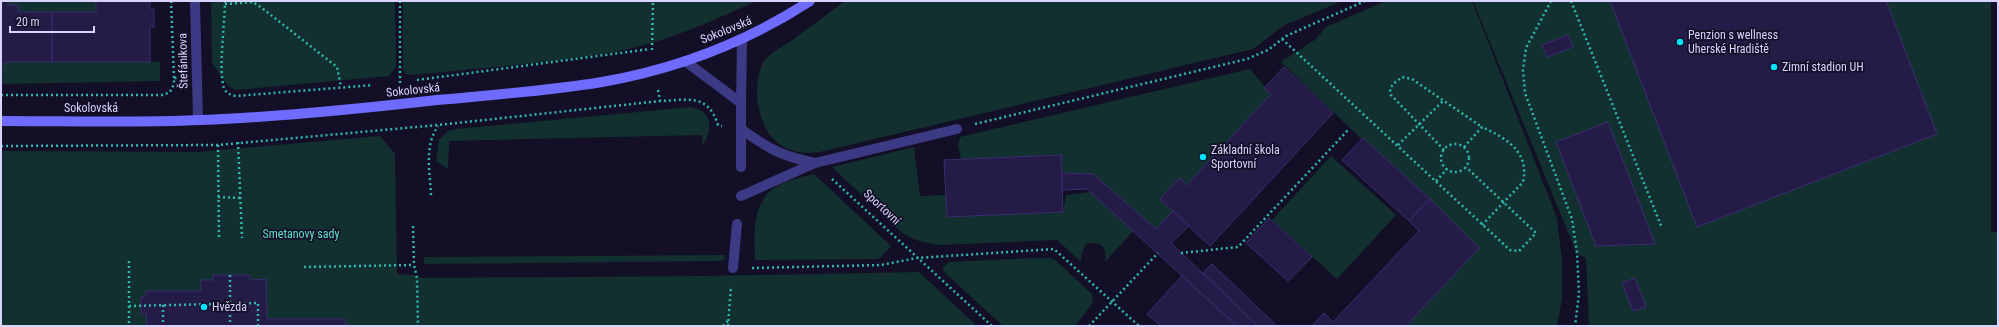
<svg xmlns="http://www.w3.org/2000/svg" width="1999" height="327" viewBox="0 0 1999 327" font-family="'Roboto Condensed',sans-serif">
  <rect width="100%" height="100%" fill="#130f26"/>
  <g fill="#12302f">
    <path d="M1,1H150V62H160V81L1,84Z"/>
    <path d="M211,1H395L396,67L389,76L236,90L228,86L212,63Z"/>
    <path d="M403,1H756C711,22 663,43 614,52C547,64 479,68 412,75L406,74L403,69Z"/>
    <path d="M845,1H1342L1283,26L1253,49L820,152C781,157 761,135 757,97C757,86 758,70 764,61C770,53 783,46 791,41C809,28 827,14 845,1Z"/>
    <path d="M1386,1H1472L1557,218L1562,260V299L1557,326H1405L1477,250L1281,62L1316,39L1326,27Z"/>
    <path d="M1473,1H1991V232H1998V326H1589L1586,258L1577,254Z"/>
    <path d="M1250,69L1271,94L1187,185L1179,178L1160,199L1173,211L1156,229L1093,174L1062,173L1061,155L961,159L958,146L960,137Z"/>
    <path d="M691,107C713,112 713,128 703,145L702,135L449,141L448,169L436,161L439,140L448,131L456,129Z"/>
    <path d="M380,136L395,154L397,274L413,275L422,278L701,276L919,272L977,326H1V151L198,152Z"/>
    <path d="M914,147L920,196L946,195L947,217L1063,212L1066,195L1091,192L1133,231L1105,262C1108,247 1099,239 1085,245L1081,256V262L1057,240L938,245L919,241L902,233L832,167Z"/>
    <path d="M1331,156L1396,215L1337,279L1272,220Z"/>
    <path d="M814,174L891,246L879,259L755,260C754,233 751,198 781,184C791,179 804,177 814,174Z"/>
    <path d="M725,255L724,260L720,261L424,264V257Z"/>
    <path d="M1032,258H1050L1055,260L1092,294L1093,303L1075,326H1003L943,271V267L949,262Z"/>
  </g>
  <g fill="#241b47" stroke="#3b2d73">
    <path d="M1,1H8V5H18V12H52V62H6V64H1Z"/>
    <path d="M96,1H150V9H154V27H150V62H52V12H96Z"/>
    <path d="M1610,1H1886L1937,134L1697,227Z"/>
    <path d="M1568,35L1573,47L1547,57L1542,45Z"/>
    <path d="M1284,67L1333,113L1210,246L1160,199L1179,178L1187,185L1271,94L1264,88Z"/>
    <path d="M1608,122L1647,223L1655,244L1596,246L1556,142Z"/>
    <path d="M1363,138L1430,199L1409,221L1342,160Z"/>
    <path d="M1061,155L1063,212L947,217L944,160Z"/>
    <path d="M1062,173L1093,174L1156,229L1173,211L1189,226L1171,243L1258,326H1237L1087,189L1062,190Z"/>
    <path d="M1430,199L1479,248L1406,326H1312L1324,313L1333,322L1419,231L1409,221Z"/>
    <path d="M1269,218L1312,257L1288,281L1246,243Z"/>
    <path d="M1212,264L1277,326H1258L1203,273Z"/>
    <path d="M213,275H250V280L266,279L267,319H345L346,326H147L146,314H141V297L146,296V291H201V280H213Z"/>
    <path d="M1182,276L1237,326H1161L1147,314Z"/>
    <path d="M1635,278L1646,307L1633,311L1622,283Z"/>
  </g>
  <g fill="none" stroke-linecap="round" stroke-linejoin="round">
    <g stroke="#2fb8b0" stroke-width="2.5" stroke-dasharray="2 3" stroke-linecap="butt">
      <path d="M171,1L174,78"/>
      <path d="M225,1C225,21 218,71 224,88C226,93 230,95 236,96L373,85"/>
      <path d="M1551,1L1526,48L1523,70L1525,93L1572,219L1577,253L1579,294L1575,326"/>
      <path d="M1571,1L1662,228"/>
      <path d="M225,4L253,2L262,8L337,67L341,87"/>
      <path d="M1282,39L1510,250L1519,251L1536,233L1466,167"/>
      <path d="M652,50L653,1"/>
      <path d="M417,80L650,49"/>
      <path d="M400,83V1"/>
      <path d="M658,90L660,101"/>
      <path d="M1,95H163L170,92L174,84V78H177"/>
      <path d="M975,124L1247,59L1268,50L1286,36L1365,1"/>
      <path d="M238,142L242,238"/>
      <circle cx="1455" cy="158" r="14"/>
      <path d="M218,145L219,238"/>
      <path d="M1398,145L1444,100"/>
      <path d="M1,146L218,145L438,125L660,101C688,100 708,93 718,125L722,126"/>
      <path d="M1464,147L1482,127C1506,138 1530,152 1523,182L1482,225"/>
      <path d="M1444,150L1391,95L1390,89L1393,84L1402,77L1412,79L1482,127"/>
      <path d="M832,179L992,326"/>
      <path d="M1436,181L1447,169"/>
      <path d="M431,195C430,171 424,146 438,126"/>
      <path d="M218,197L241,198"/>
      <path d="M413,226L414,265L417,278L418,326"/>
      <path d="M1181,253L1238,247L1349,129"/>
      <path d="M129,261V326"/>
      <path d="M304,267L414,265"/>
      <path d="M752,268L881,265L917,258L1054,249L1139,326"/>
      <path d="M230,275V323"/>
      <path d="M163,305V326"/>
      <path d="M129,306L258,303V326"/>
      <path d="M723,326L728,321"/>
      <path d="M728,326L731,286"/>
      <path d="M1089,326L1158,253"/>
    </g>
    <g stroke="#3d3a85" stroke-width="10">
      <path d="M685,61L741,103L742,39"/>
      <path d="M741,103V167"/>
      <path d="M741,129C769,149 781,156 815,163"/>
      <path d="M741,196L815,163L957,129"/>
      <path d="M733,268L737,224"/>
    </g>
    <path stroke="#3d3a85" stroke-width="10" d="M195,1L198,120"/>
    <path stroke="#6f6bff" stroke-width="10" d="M1,121C67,121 134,123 201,120C279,117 358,109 437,100C491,95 548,91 602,82C676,69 747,42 810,1"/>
  </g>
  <g fill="#00e5ff" stroke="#130f26" stroke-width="1.5">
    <circle cx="1680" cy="42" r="4"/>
    <circle cx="1774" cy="67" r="4"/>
    <circle cx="1203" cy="157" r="4"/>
    <circle cx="204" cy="307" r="4"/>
  </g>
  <g text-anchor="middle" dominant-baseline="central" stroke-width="3.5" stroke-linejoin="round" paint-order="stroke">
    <g font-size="12" fill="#d9d4ff" stroke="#130f26">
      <text transform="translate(726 30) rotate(-22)">Sokolovská</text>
      <text transform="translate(183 61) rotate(-91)">Štefánikova</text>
      <text transform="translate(413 90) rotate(-6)">Sokolovská</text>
      <text x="91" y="108">Sokolovská</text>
      <text transform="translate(882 207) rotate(43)">Sportovní</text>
    </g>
    <g font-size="12" fill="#d9d4ff" stroke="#130f26" text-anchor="start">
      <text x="1688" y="35">Penzion s wellness<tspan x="1688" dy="14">Uherské Hradiště</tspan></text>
      <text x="1782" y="67">Zimní stadion UH</text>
      <text x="1211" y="150">Základní škola<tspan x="1211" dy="14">Sportovní</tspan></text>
      <text x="212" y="307">Hvězda</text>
    </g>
    <g font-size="12" fill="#5fe0c0" stroke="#130f26">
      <text x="301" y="234">Smetanovy sady</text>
    </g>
  </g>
  <rect width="1999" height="327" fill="none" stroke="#d9d4ff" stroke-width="4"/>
  <path d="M10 26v6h84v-6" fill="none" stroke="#d9d4ff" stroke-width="2"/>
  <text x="16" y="26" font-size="12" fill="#d9d4ff" stroke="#130f26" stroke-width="3" paint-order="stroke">20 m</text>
</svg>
